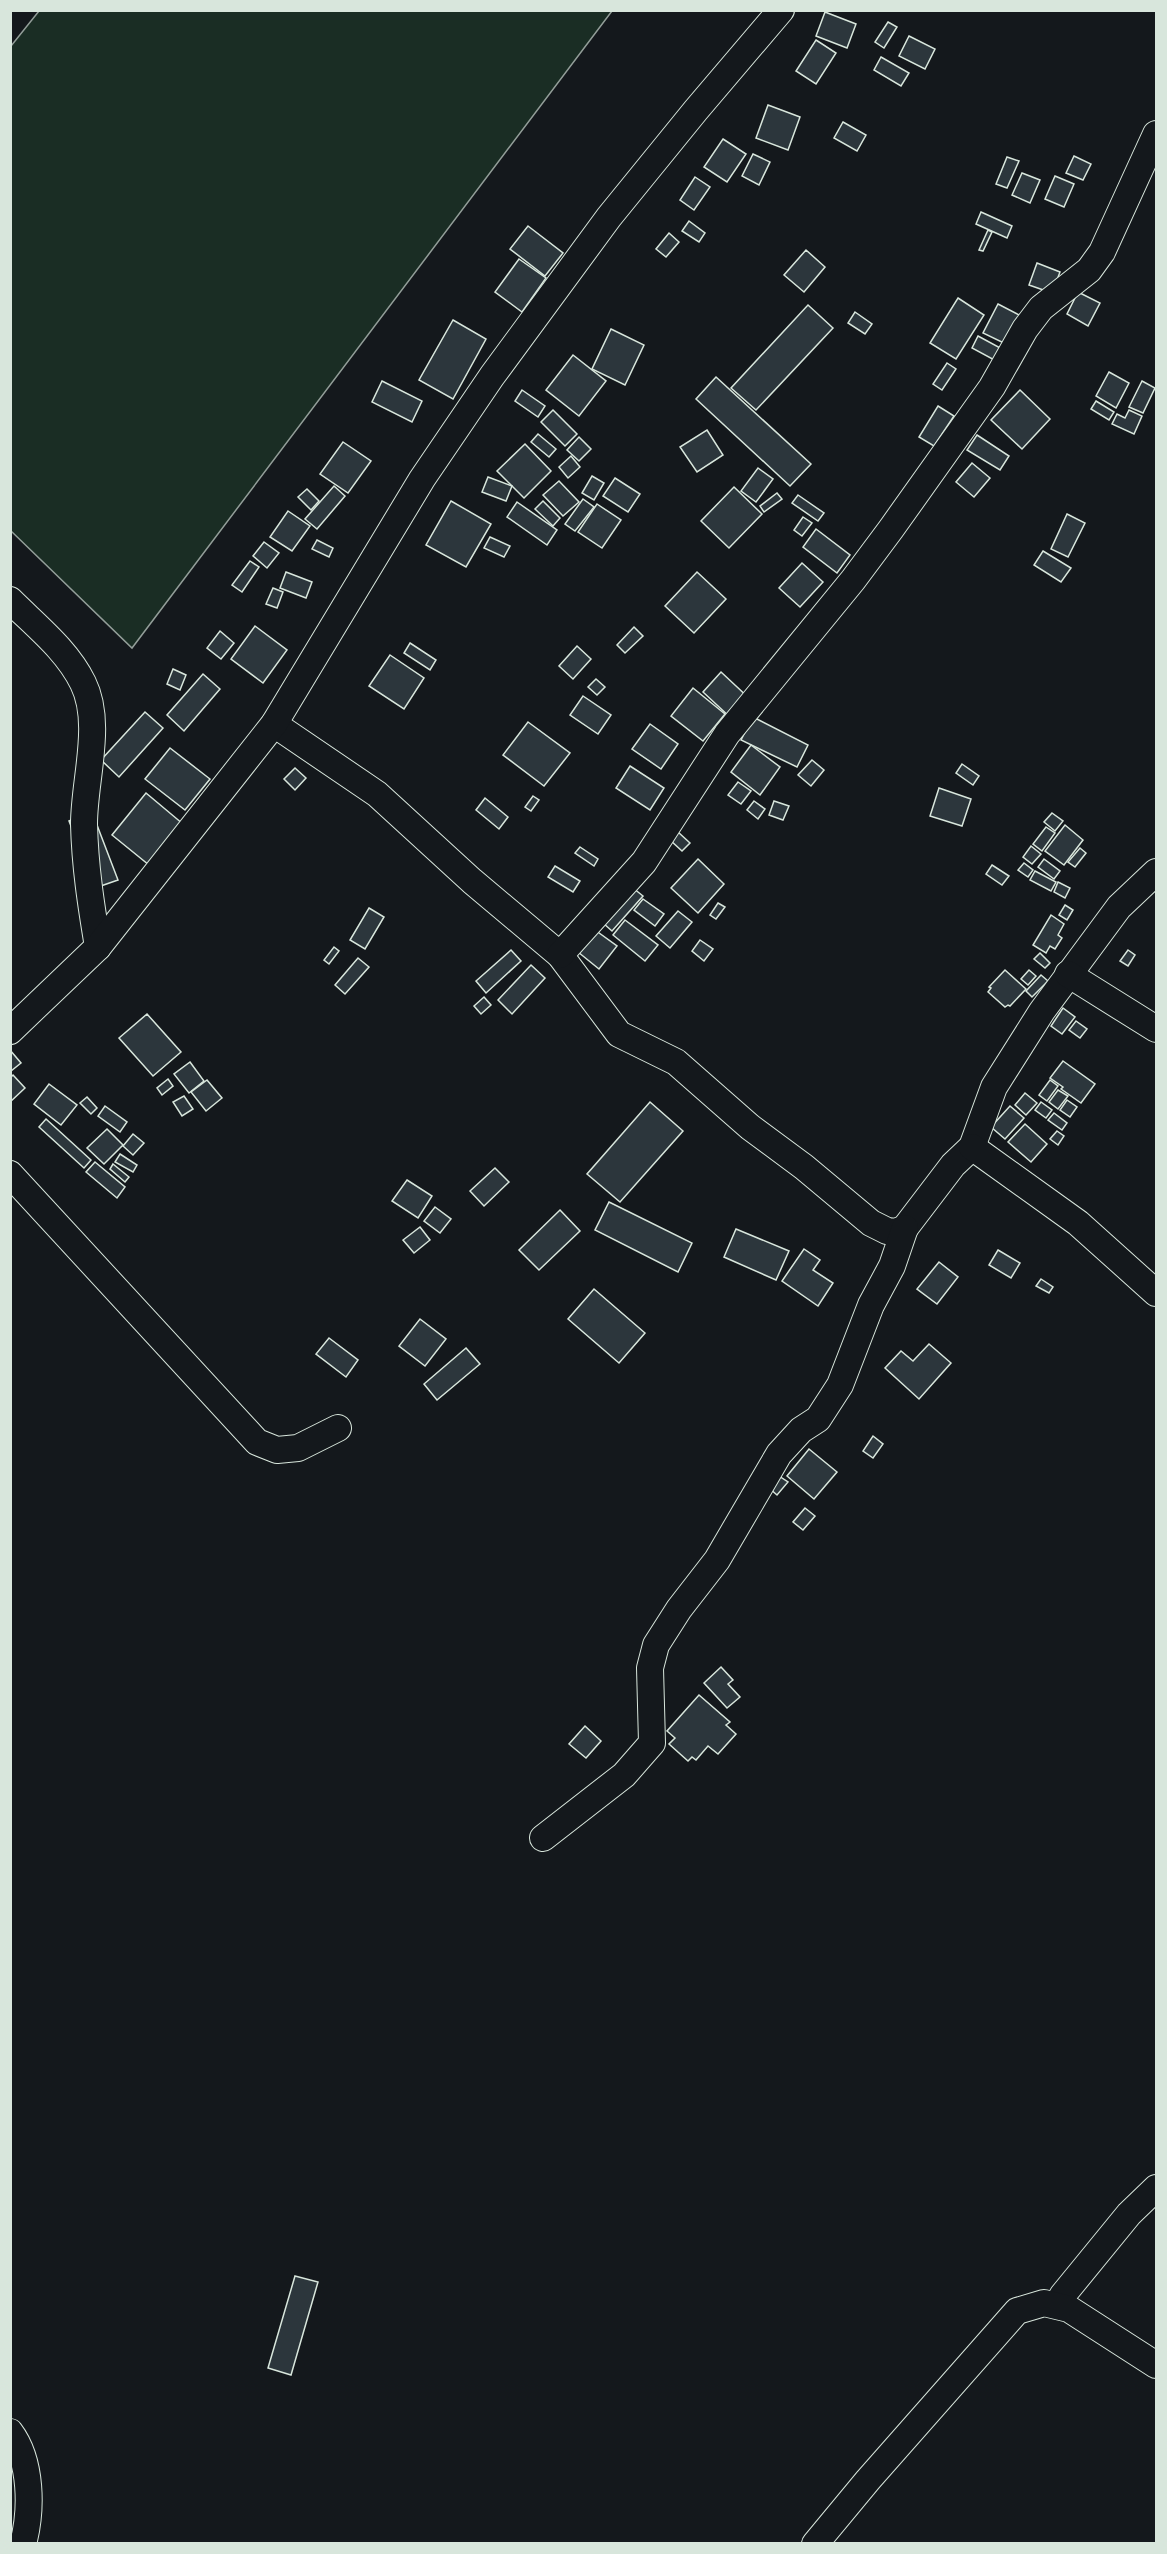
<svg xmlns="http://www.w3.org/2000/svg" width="1167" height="2554" viewBox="0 0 1167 2554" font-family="'Archivo Narrow',sans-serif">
  <rect width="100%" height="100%" fill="#14181c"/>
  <path fill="#1a2d24" stroke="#939e99" stroke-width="1.5" d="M39,11H612L132,648L11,531V46Z"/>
  <g fill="#2c363c" stroke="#d8e6dc" stroke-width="1.5">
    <path d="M825,12L856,24L847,48L816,36Z"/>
    <path d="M888,22L897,27L884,48L875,42Z"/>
    <path d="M909,36L935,49L925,69L899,56Z"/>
    <path d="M816,40L836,53L816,84L796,71Z"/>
    <path d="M881,57L909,73L901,86L874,70Z"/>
    <path d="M768,105L800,117L788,150L756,138Z"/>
    <path d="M843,122L866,135L857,151L834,138Z"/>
    <path d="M723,139L746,154L727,182L704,167Z"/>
    <path d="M753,154L770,162L759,185L742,176Z"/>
    <path d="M1074,156L1091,164L1083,180L1066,173Z"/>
    <path d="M1007,157L1019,161L1007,188L996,184Z"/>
    <path d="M1022,173L1040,180L1030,203L1012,195Z"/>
    <path d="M1055,176L1074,184L1064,207L1045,199Z"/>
    <path d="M695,177L710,187L694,210L680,200Z"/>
    <path d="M981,212L1012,226L1007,238L976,224Z"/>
    <path d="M689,221L705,233L699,242L682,231Z"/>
    <path d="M528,226L563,253L545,276L510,249Z"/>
    <path d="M988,230L992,232L983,251L979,250Z"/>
    <path d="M669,233L679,242L666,257L656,249Z"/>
    <path d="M806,250L825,267L804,292L784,275Z"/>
    <path d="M519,259L546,278L522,312L495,292Z"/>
    <path d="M1037,263L1060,272L1052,293L1029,285Z"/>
    <path d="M1078,292L1100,303L1088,326L1067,314Z"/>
    <path d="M958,298L984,315L956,359L930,343Z"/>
    <path d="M998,304L1025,318L1010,346L983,333Z"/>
    <path d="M808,305L833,328L756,410L731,388Z"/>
    <path d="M855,312L872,324L865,334L848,323Z"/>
    <path d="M453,320L486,339L453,399L419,380Z"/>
    <path d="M611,329L644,345L625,385L592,369Z"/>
    <path d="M978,336L1004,350L998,362L972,348Z"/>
    <path d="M573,355L606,381L579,416L546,390Z"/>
    <path d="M947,363L956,369L942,390L933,384Z"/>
    <path d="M1109,372L1129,383L1116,408L1096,396Z"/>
    <path d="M716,377L811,464L790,486L696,399Z"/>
    <path d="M382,381L422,401L412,422L372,402Z"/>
    <path d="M1142,381L1155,388L1143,413L1129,407Z"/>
    <path d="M522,390L545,406L538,417L515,401Z"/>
    <path d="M1020,390L1050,419L1022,449L991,420Z"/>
    <path d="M1096,401L1114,412L1109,420L1091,409Z"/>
    <path d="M938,406L954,416L934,446L919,437Z"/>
    <path d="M553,410L577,434L565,446L541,422Z"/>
    <path d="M1129,410L1142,416L1134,434L1112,424L1117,414L1125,418Z"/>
    <path d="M707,430L723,455L697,472L680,447Z"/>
    <path d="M538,434L556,449L549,457L531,442Z"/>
    <path d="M977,435L1009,456L1000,470L967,450Z"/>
    <path d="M579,437L591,449L579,461L567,450Z"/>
    <path d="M343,442L371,461L348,493L320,474Z"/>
    <path d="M525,444L551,471L524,498L497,471Z"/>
    <path d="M571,456L580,467L568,478L559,467Z"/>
    <path d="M972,463L990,478L974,497L956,482Z"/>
    <path d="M758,468L773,479L756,502L741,491Z"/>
    <path d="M592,476L604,483L594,500L582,493Z"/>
    <path d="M488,477L512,486L506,501L482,492Z"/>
    <path d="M615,478L640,494L628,512L603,496Z"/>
    <path d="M559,481L579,502L563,516L543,495Z"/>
    <path d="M334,486L345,496L317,529L305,519Z"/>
    <path d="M734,487L762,514L729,548L701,521Z"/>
    <path d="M307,489L319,501L311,510L298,497Z"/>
    <path d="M777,493L782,499L764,512L760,506Z"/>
    <path d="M798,495L824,513L818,521L792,503Z"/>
    <path d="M583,499L594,507L575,531L565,524Z"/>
    <path d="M451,501L491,524L466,567L426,545Z"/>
    <path d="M543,501L560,518L553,526L535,509Z"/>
    <path d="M517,502L557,530L547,545L507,517Z"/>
    <path d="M597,504L621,520L602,548L578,532Z"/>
    <path d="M288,511L310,526L292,551L270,537Z"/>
    <path d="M1067,514L1085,523L1068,557L1051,549Z"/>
    <path d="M803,517L812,523L802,536L794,530Z"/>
    <path d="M816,529L850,555L837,573L803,547Z"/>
    <path d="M490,537L510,546L504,557L484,548Z"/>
    <path d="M317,540L333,548L329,557L312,549Z"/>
    <path d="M264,542L279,553L267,568L253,556Z"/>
    <path d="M1043,551L1071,568L1061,582L1034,565Z"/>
    <path d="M250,561L259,567L242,592L232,585Z"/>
    <path d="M802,563L823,582L800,607L779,588Z"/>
    <path d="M286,572L312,582L306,598L280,588Z"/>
    <path d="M697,572L726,599L694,633L665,606Z"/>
    <path d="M273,588L283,592L277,608L266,604Z"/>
    <path d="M255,626L287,650L263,683L231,659Z"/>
    <path d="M634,627L643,636L625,653L617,645Z"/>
    <path d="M220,631L234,643L221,659L207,648Z"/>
    <path d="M410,643L436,660L430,670L404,653Z"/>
    <path d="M577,646L591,659L573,679L559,666Z"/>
    <path d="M390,655L424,678L404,709L369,686Z"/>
    <path d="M173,669L186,675L180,690L167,684Z"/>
    <path d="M721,672L751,700L732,719L703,692Z"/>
    <path d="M203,674L220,689L184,731L167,715Z"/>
    <path d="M596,679L605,687L597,695L588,687Z"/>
    <path d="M693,688L725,714L703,741L671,716Z"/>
    <path d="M583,696L611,715L598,734L570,715Z"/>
    <path d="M145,712L163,728L119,777L101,760Z"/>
    <path d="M753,717L808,745L797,767L741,740Z"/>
    <path d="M528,722L570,753L544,786L503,755Z"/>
    <path d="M650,724L678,744L661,769L632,749Z"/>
    <path d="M751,745L780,767L760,795L731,772Z"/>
    <path d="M170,748L210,779L185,810L145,779Z"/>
    <path d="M812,760L824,770L811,786L798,775Z"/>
    <path d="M962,764L979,776L973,785L956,773Z"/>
    <path d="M630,766L664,788L650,810L616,788Z"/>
    <path d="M295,768L306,778L295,790L284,779Z"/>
    <path d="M738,782L751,791L741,804L728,795Z"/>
    <path d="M939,788L971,799L962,826L930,816Z"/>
    <path d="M146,793L183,824L149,865L112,835Z"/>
    <path d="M533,796L539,800L531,811L525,807Z"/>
    <path d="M485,798L508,817L499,829L476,810Z"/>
    <path d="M754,801L765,809L758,819L747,810Z"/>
    <path d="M774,801L789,806L783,820L769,815Z"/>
    <path d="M92,812L118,880L95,888L69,821Z"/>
    <path d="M1052,813L1063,821L1055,831L1044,822Z"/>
    <path d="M1065,825L1083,840L1064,865L1045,851Z"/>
    <path d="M1046,827L1055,833L1042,851L1033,844Z"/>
    <path d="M678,832L690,843L682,851L670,840Z"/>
    <path d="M1031,846L1041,854L1032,864L1023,857Z"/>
    <path d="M580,847L598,859L594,866L575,853Z"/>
    <path d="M1080,848L1086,853L1075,867L1068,862Z"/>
    <path d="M698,859L724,884L698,913L671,888Z"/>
    <path d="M1044,859L1060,871L1054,879L1038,867Z"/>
    <path d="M1024,863L1033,870L1028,877L1018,870Z"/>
    <path d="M992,865L1009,876L1002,885L986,874Z"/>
    <path d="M555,866L580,881L573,892L548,877Z"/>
    <path d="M1035,871L1056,882L1051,891L1030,880Z"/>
    <path d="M1058,882L1070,888L1065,898L1054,892Z"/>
    <path d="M633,888L643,896L612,931L603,923Z"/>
    <path d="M643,899L664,914L655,926L634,910Z"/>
    <path d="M718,903L725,907L716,919L710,915Z"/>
    <path d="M1065,905L1073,910L1067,920L1059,915Z"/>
    <path d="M369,908L384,917L365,949L350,940Z"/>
    <path d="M678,911L692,922L670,948L656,936Z"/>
    <path d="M1051,915L1064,924L1058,935L1062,938L1055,949L1050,946L1046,953L1033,945Z"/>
    <path d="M625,920L658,945L645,961L613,935Z"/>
    <path d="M595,930L617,946L599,969L578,952Z"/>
    <path d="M700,940L713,949L704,961L692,951Z"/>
    <path d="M334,947L339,951L329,964L324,960Z"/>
    <path d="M511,950L521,961L486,993L476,981Z"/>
    <path d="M1128,950L1135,955L1128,966L1120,961Z"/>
    <path d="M1040,953L1050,963L1045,968L1034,959Z"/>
    <path d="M358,958L369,967L345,994L335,985Z"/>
    <path d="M531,965L545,978L512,1014L498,1000Z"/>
    <path d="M1005,970L1026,989L1010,1006L1008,1005L1005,1007L988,992L991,988L989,987Z"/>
    <path d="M1029,970L1036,976L1028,985L1021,979Z"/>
    <path d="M1041,975L1048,981L1032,997L1026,991Z"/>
    <path d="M484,997L491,1005L481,1014L474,1006Z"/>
    <path d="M1063,1008L1075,1017L1062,1034L1051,1026Z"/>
    <path d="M147,1014L181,1052L153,1076L119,1038Z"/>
    <path d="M1076,1021L1087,1029L1080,1038L1069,1030Z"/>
    <path d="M10,1050L21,1063L11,1071L10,1070Z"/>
    <path d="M1063,1061L1095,1084L1081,1103L1061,1089L1063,1087L1050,1078Z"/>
    <path d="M190,1062L204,1081L189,1093L174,1074Z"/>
    <path d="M13,1075L25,1088L10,1102V1078Z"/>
    <path d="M168,1079L173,1086L162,1095L157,1088Z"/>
    <path d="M207,1080L222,1098L206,1111L191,1092Z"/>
    <path d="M1050,1080L1058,1086L1047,1101L1039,1095Z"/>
    <path d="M49,1084L77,1105L61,1125L34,1104Z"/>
    <path d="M1058,1090L1068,1096L1058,1109L1049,1102Z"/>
    <path d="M1025,1093L1037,1103L1026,1115L1015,1105Z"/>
    <path d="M184,1096L193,1109L182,1116L173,1102Z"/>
    <path d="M87,1097L97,1108L91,1114L80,1103Z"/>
    <path d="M1067,1100L1077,1107L1070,1117L1060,1110Z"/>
    <path d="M650,1102L683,1131L620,1202L587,1174Z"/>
    <path d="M1041,1102L1052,1110L1046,1118L1035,1110Z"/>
    <path d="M105,1106L127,1122L120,1132L98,1116Z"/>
    <path d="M1010,1106L1024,1118L1005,1139L991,1127Z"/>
    <path d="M1054,1113L1067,1123L1062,1130L1048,1120Z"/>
    <path d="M46,1119L91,1160L84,1168L39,1127Z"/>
    <path d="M1025,1124L1047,1144L1031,1162L1008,1142Z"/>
    <path d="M107,1129L123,1145L104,1164L87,1148Z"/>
    <path d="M1057,1131L1064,1136L1058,1145L1050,1139Z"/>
    <path d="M133,1134L144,1143L133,1155L123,1146Z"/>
    <path d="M120,1154L137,1165L133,1172L115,1162Z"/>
    <path d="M95,1162L125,1187L117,1198L86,1172Z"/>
    <path d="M113,1164L129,1177L125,1182L110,1169Z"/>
    <path d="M495,1168L509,1182L484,1206L470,1191Z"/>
    <path d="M407,1180L432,1196L418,1218L392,1201Z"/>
    <path d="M609,1202L692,1243L678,1272L595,1230Z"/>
    <path d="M435,1207L451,1219L440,1233L424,1221Z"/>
    <path d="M560,1210L580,1231L539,1270L519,1250Z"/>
    <path d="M420,1227L430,1240L414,1253L403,1240Z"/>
    <path d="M736,1229L789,1251L776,1280L724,1257Z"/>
    <path d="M804,1249L820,1260L813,1270L833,1283L818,1306L782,1281Z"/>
    <path d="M998,1250L1020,1263L1011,1278L989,1265Z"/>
    <path d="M939,1262L958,1277L937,1304L917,1289Z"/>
    <path d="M1041,1279L1053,1287L1049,1293L1036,1286Z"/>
    <path d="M594,1289L645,1333L619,1363L568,1319Z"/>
    <path d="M420,1319L446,1339L425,1366L399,1346Z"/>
    <path d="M329,1338L358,1360L346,1377L316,1354Z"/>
    <path d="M929,1344L951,1363L919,1399L885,1368L901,1351L913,1361Z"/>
    <path d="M466,1348L480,1364L437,1400L424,1384Z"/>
    <path d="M873,1436L883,1444L873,1458L863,1451Z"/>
    <path d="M809,1449L837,1472L814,1499L787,1476Z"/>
    <path d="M779,1476L788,1482L777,1495L769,1488Z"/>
    <path d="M805,1508L815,1516L803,1530L793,1522Z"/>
    <path d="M721,1667L733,1680L728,1684L740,1697L727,1708L704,1683Z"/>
    <path d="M699,1695L730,1722L726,1725L736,1734L718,1754L708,1746L696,1760L692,1757L688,1761L669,1744L675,1738L667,1731Z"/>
    <path d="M585,1726L601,1741L586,1758L569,1744Z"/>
    <path d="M295,2276L318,2282L291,2375L268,2368Z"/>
  </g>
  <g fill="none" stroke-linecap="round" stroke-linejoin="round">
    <defs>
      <g id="minor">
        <path d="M10,600C36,626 67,650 83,683C103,723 84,780 84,824C85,866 91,905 98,947"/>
        <path d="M274,724L377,794L472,881L560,955L619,1034L676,1062L750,1127L804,1167L871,1223L887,1231L896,1232L905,1228L953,1165L972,1147L994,1087L1042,1011L1119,907L1156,872"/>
        <path d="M560,955L644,862L727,734L853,580L891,529L992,387L1025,329L1041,308L1089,270L1102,252L1156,134"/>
        <path d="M1068,974L1156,1029"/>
        <path d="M10,1031L98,947L274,724L422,479L492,376L609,217L696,110L781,10"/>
        <path d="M972,1147L1078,1223L1156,1293"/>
        <path d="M10,1174L257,1442L277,1450L298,1448L338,1428"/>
        <path d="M543,1838L624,1775L652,1743L650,1668L656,1645L679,1609L717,1560L779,1454L801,1430L818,1419L840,1385L871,1305L892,1266L905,1228"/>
        <path d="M1062,2296L1129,2214L1156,2188"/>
        <path d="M10,2432C32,2461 32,2510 23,2544"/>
        <path d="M815,2544L868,2480L1017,2311L1044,2303L1069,2309L1156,2365"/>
      </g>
    </defs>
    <use href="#minor" stroke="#d8e6dc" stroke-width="28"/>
    <use href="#minor" stroke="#14181c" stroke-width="26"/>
  </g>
  <rect width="1167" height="2554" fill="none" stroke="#d8e6dc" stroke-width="24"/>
</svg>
